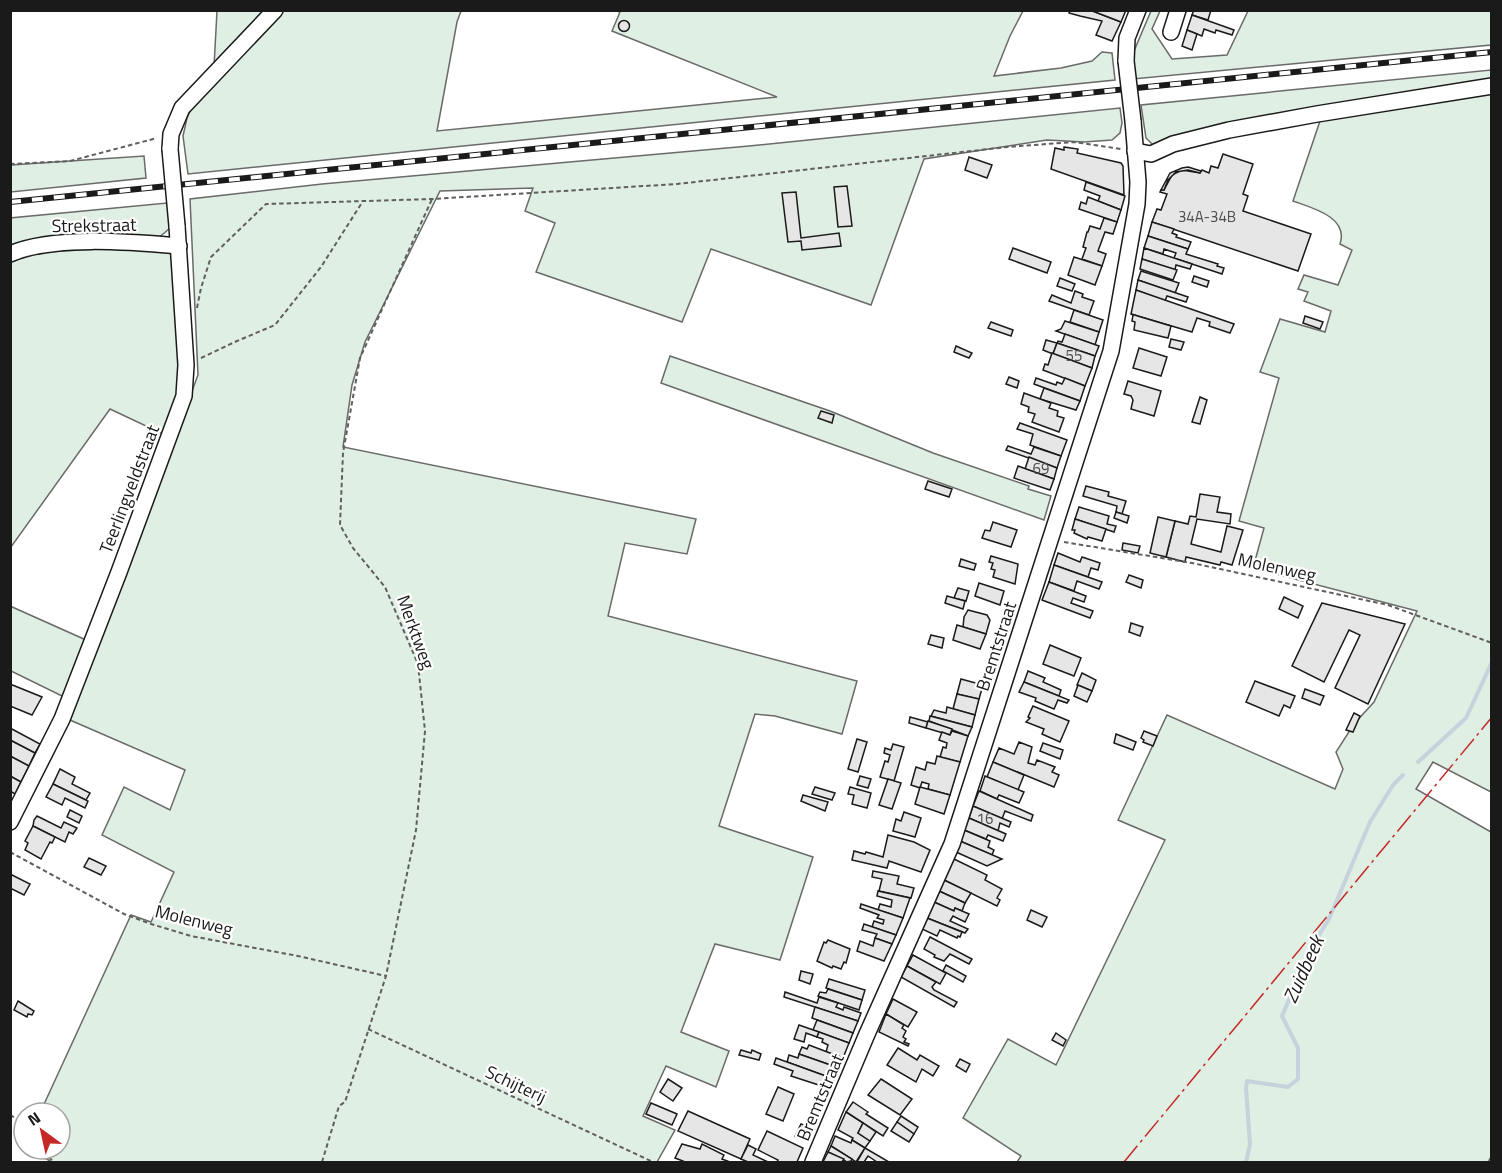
<svg xmlns="http://www.w3.org/2000/svg" width="1502" height="1173" viewBox="0 0 1502 1173" font-family="'Titillium Web',sans-serif">
  <rect width="100%" height="100%" fill="#fff"/>
  <g fill="#e0efe3" stroke="#6a6a6a" stroke-width="1.5">
    <path d="M217,11H461L457,22L437,131L777,97L612,31L620,12L617,11H1023L1010,36L994,76L1061,68L1092,61L1102,52L1112,53L1115,80L188,174L183,136L187,118L191,109L213,85Z"/>
    <path d="M1151,11H1160L1152,29L1172,59L1227,55L1248,11H1491V45L1133,79L1134,51Z"/>
    <path d="M1491,70V83L1154,146L1146,138L1141,105Z"/>
    <path d="M1491,91V792L1433,762L1416,789L1491,832V1157L1488,1162H1017L1021,1156L963,1118L1008,1039L1056,1065L1165,840L1118,820L1167,715L1335,789L1343,769L1336,752L1354,724L1374,702L1417,611L1253,568L1264,528L1239,521L1279,378L1260,372L1280,319L1325,332L1331,311L1304,301L1308,292L1298,289L1304,275L1338,285L1352,250L1340,244C1349,217 1312,208 1293,201L1322,115Z"/>
    <path d="M1120,108L1122,123L1120,133L1112,140L1084,142L1047,140L924,159L871,305L711,249L682,322L536,272L555,223L525,211L533,188L440,191L365,342L352,385L343,447L696,519L687,554L625,543L608,616L857,681L842,734L775,716L755,714L719,826L813,857L780,960L715,944L681,1032L729,1051L716,1087L666,1066L643,1116L675,1130L657,1162H52L37,1154L34,1149H60V1113H40L131,915L151,922L174,872L102,835L124,787L170,810L185,770L70,720L198,375L190,199L322,184L749,146Z"/>
    <path d="M144,156L146,178L11,192V165Z"/>
    <path d="M167,203L170,228L156,240L11,249L10,218Z"/>
    <path d="M73,247L169,249L175,254L184,378L165,435L110,409L11,547V259L16,256Z"/>
    <path d="M670,356L830,411L933,453L1029,486L1028,489L1051,496L1044,520L661,383Z"/>
    <path d="M10,606L86,640L64,697L11,671Z"/>
  </g>
  <g fill="none" stroke-linecap="round" stroke-linejoin="round">
    <g stroke="#c6d2dc" stroke-width="4">
      <path d="M1418,762L1466,718L1492,662"/>
      <path d="M1246,1162L1250,1144L1246,1088L1247,1081L1288,1087L1298,1079V1048L1282,1016L1311,948L1329,919L1370,822L1393,785L1403,775"/>
    </g>
  </g>
  <g fill="#e6e6e6" stroke="#1a1a1a" stroke-width="1.5">
    <path d="M1070,10H1090L1121,22L1112,41L1096,35L1102,21L1080,16L1069,13Z"/>
    <path d="M1090,10H1126L1121,22Z"/>
    <path d="M1194,10H1211L1208,20L1192,15Z"/>
    <path d="M1192,15L1234,30L1232,35L1216,30L1215,33L1204,29L1202,36L1187,30Z"/>
    <circle cx="624" cy="26" r="5.5"/>
    <path d="M1187,30L1197,34L1192,50L1182,46Z"/>
    <path d="M1064,147L1078,149L1077,153L1121,163L1123,166L1124,195L1051,169L1055,148L1064,150Z"/>
    <path d="M1223,154L1253,164L1243,194L1248,196L1243,211L1311,234L1298,271L1152,222L1157,209L1161,210L1167,194L1160,192L1161,190H1164L1172,175L1182,170L1200,173L1202,170L1209,173L1211,166L1218,168Z"/>
    <path d="M969,157L992,165L987,178L965,170Z"/>
    <path d="M1188,167L1201,171L1200,173L1188,170L1176,172L1168,180L1164,190H1161L1170,173L1182,168Z"/>
    <path d="M1086,182L1125,196L1121,210L1098,201L1100,196L1084,190Z"/>
    <path d="M847,186L852,226L838,227L834,187Z"/>
    <path d="M796,192L801,238L839,233L841,246L802,250L801,241L788,242L782,193Z"/>
    <path d="M1088,197L1121,210L1117,222L1079,209L1081,202L1086,204Z"/>
    <path d="M1104,218L1117,222L1113,234L1105,232L1098,251L1106,254L1102,266L1082,259L1086,248L1083,247L1087,232H1088L1090,226L1100,229Z"/>
    <path d="M1152,222L1174,229L1172,233L1177,235L1176,237L1191,242L1188,249L1148,236Z"/>
    <path d="M1148,236L1188,249L1186,254L1218,264L1217,266L1224,268L1222,274L1174,258L1176,253L1164,249L1163,254L1144,248Z"/>
    <path d="M1013,248L1051,262L1047,273L1009,259Z"/>
    <path d="M1144,248L1192,264L1190,269L1176,265L1175,270L1142,259Z"/>
    <path d="M1074,257L1102,266L1095,285L1068,275Z"/>
    <path d="M1142,259L1177,270L1173,280L1140,269Z"/>
    <path d="M1141,271L1179,283L1175,293L1138,280Z"/>
    <path d="M1194,276L1209,281L1207,287L1192,282Z"/>
    <path d="M1060,278L1075,284L1072,291L1057,286Z"/>
    <path d="M1138,280L1188,297L1186,302L1167,296L1165,301L1136,290Z"/>
    <path d="M1136,290L1234,324L1230,333L1209,326L1210,322L1197,318L1192,332L1131,314Z"/>
    <path d="M1075,291L1083,294L1082,297L1094,301L1089,315L1049,301L1052,295L1071,303Z"/>
    <path d="M1074,310L1103,320L1099,332L1070,322Z"/>
    <path d="M1131,314L1171,326L1168,338L1134,330L1135,322L1132,321L1133,315Z"/>
    <path d="M1305,316L1323,322L1320,329L1303,323Z"/>
    <path d="M1065,321L1099,332L1095,345L1056,331L1061,329Z"/>
    <path d="M991,322L1013,330L1011,336L988,328Z"/>
    <path d="M1065,334L1099,346L1095,356L1057,343L1058,341L1062,342Z"/>
    <path d="M1171,339L1184,342L1181,350L1169,347Z"/>
    <path d="M1046,340L1057,343L1053,354L1043,350Z"/>
    <path d="M1057,343L1095,356L1092,368L1053,354Z"/>
    <path d="M956,346L972,353L969,358L954,352Z"/>
    <path d="M1139,348L1167,357L1161,376L1133,368Z"/>
    <path d="M1052,353L1092,368L1085,386L1043,370L1045,364L1048,365Z"/>
    <path d="M1009,377L1019,381L1017,388L1006,384Z"/>
    <path d="M1036,378L1056,385L1057,382L1062,384L1065,378L1085,386L1080,401L1034,384Z"/>
    <path d="M1128,381L1161,391L1154,416L1131,409L1133,400L1131,396L1124,394Z"/>
    <path d="M1044,388L1080,401L1076,410L1040,399Z"/>
    <path d="M1024,393L1051,403L1049,408L1058,411L1057,416L1064,418L1059,432L1032,422L1035,414L1028,412L1029,407L1021,404Z"/>
    <path d="M1200,397L1207,400L1200,424L1192,422Z"/>
    <path d="M821,411L834,415L832,423L818,418Z"/>
    <path d="M1020,423L1067,440L1061,456L1030,445L1033,434L1017,429Z"/>
    <path d="M1008,446L1031,454L1034,447L1061,456L1057,468L1006,450Z"/>
    <path d="M1029,457L1057,468L1054,479L1025,469Z"/>
    <path d="M1018,466L1054,479L1050,490L1014,478Z"/>
    <path d="M928,481L952,489L949,497L925,489Z"/>
    <path d="M1086,486L1109,492L1108,496L1126,501L1122,514L1116,512L1117,506L1083,496Z"/>
    <path d="M1200,494L1220,497L1217,512L1231,514L1230,524L1197,519L1191,544L1221,552L1227,526L1243,530L1232,565L1221,562L1220,565L1186,557L1185,562L1166,557L1175,521L1188,524L1190,516L1196,517Z"/>
    <path d="M1079,507L1109,516L1107,524L1116,526L1114,532L1075,519Z"/>
    <path d="M1116,512L1129,516L1127,523L1114,518Z"/>
    <path d="M1158,517L1175,521L1166,557L1150,553Z"/>
    <path d="M1075,519L1106,529L1102,541L1088,537L1087,539L1074,533L1075,530H1072Z"/>
    <path d="M993,522L1017,530L1011,547L982,538L985,530L990,531Z"/>
    <path d="M1123,543L1140,546L1138,553L1122,550Z"/>
    <path d="M1058,553L1080,562L1082,557L1100,563L1098,570L1091,568L1088,577L1054,565Z"/>
    <path d="M991,556L1018,564L1015,584L993,577L995,570L991,569L993,563L989,562Z"/>
    <path d="M961,559L976,564L974,570L959,566Z"/>
    <path d="M1054,565L1102,582L1099,589L1077,581L1074,591L1049,582Z"/>
    <path d="M1129,575L1143,580L1141,588L1126,582Z"/>
    <path d="M1049,582L1086,596L1084,602L1073,598L1071,603L1093,611L1090,618L1042,600Z"/>
    <path d="M979,583L1004,591L1000,605L975,596Z"/>
    <path d="M958,588L969,591L966,601L954,598Z"/>
    <path d="M947,596L965,601L963,609L945,603Z"/>
    <path d="M1284,597L1303,606L1298,618L1279,609Z"/>
    <path d="M1322,603L1405,624L1368,704L1335,688L1360,635L1349,630L1324,682L1292,666Z"/>
    <path d="M968,610L987,615L990,620L986,634L963,627L964,617Z"/>
    <path d="M1131,623L1143,627L1140,636L1129,632Z"/>
    <path d="M957,625L986,634L980,649L953,640Z"/>
    <path d="M931,635L944,638L942,648L928,644Z"/>
    <path d="M1050,645L1081,658L1074,676L1043,664Z"/>
    <path d="M1028,671L1045,678L1043,682L1061,690L1059,696L1024,682Z"/>
    <path d="M1082,673L1096,680L1092,691L1077,685Z"/>
    <path d="M961,679L983,685L979,699L957,694Z"/>
    <path d="M1255,681L1295,696L1290,708L1284,705L1279,716L1246,702Z"/>
    <path d="M1024,682L1069,700L1067,703L1058,700L1054,709L1035,701L1036,698L1019,692Z"/>
    <path d="M10,684L42,697L32,715L10,706Z"/>
    <path d="M1078,685L1092,691L1087,702L1074,696Z"/>
    <path d="M1305,689L1324,696L1320,705L1302,698Z"/>
    <path d="M957,694L979,699L975,715L953,709Z"/>
    <path d="M1033,706L1069,721L1060,742L1042,734L1044,729L1026,722L1030,718L1028,717Z"/>
    <path d="M947,707L975,715L972,727L931,716L934,710L946,713Z"/>
    <path d="M1354,713L1360,716L1353,732L1346,730Z"/>
    <path d="M930,716L972,727L968,736L929,721Z"/>
    <path d="M910,717L928,722L926,728L909,723Z"/>
    <path d="M928,721L952,729L950,735L926,728Z"/>
    <path d="M10,728L40,744L35,753L10,740Z"/>
    <path d="M952,731L968,736L960,762L940,757L943,747L946,748L947,743L939,740L942,732L950,735Z"/>
    <path d="M1144,731L1157,736L1153,746L1143,742L1144,740L1141,738Z"/>
    <path d="M1116,734L1136,742L1133,750L1114,743Z"/>
    <path d="M857,739L867,742L858,772L848,769Z"/>
    <path d="M10,740L35,753L29,766L10,756Z"/>
    <path d="M1019,742L1032,747L1028,763L1035,765L1037,760L1055,767L1052,772L1059,775L1054,787L993,762L999,748L1014,754Z"/>
    <path d="M1043,743L1063,750L1060,759L1040,751Z"/>
    <path d="M893,744L904,747L894,781L880,777L885,761L888,762L890,755L884,753L885,748L891,750Z"/>
    <path d="M10,756L29,766L21,782L10,776Z"/>
    <path d="M937,756L960,762L950,795L928,789L929,784L922,782L920,788L911,785L916,767L925,770L927,762L935,764Z"/>
    <path d="M993,762L1024,775L1018,790L987,777Z"/>
    <path d="M60,769L75,777L72,784L90,793L86,800L53,784Z"/>
    <path d="M10,776L21,782L15,794L10,791Z"/>
    <path d="M860,776L871,779L868,788L857,785Z"/>
    <path d="M985,776L1024,792L1019,803L999,795L997,799L980,791Z"/>
    <path d="M888,779L901,783L892,809L879,805Z"/>
    <path d="M53,784L88,801L85,808L65,798L62,805L46,797Z"/>
    <path d="M815,787L835,793L832,800L812,794Z"/>
    <path d="M850,787L871,793L867,808L852,804L854,795L848,794Z"/>
    <path d="M920,787L950,795L944,814L915,804Z"/>
    <path d="M979,791L1033,815L1031,821L1005,811L1002,819L973,806Z"/>
    <path d="M803,795L828,802L825,811L801,801Z"/>
    <path d="M973,806L1011,822L1009,827L1000,823L998,831L969,818Z"/>
    <path d="M70,810L82,816L79,823L67,817Z"/>
    <path d="M904,812L921,818L915,837L893,831L896,819L901,821Z"/>
    <path d="M37,816L61,828L64,822L77,828L73,834L69,832L65,842L33,826L34,820Z"/>
    <path d="M969,818L1006,834L1003,841L988,835L986,839L964,830Z"/>
    <path d="M33,826L55,837L52,843L50,842L41,859L25,850L28,843L25,841Z"/>
    <path d="M964,830L990,841L988,847L994,850L992,855L960,841Z"/>
    <path d="M888,835L914,842L930,850L921,872L889,861L887,868L852,860L854,851L865,854L866,852L883,857Z"/>
    <path d="M960,841L1002,859L987,866L956,852Z"/>
    <path d="M89,858L106,866L101,875L84,867Z"/>
    <path d="M954,859L987,875L985,880L1002,889L997,898L1000,900L997,906L944,880Z"/>
    <path d="M873,871L899,876L897,884L914,888L911,898L879,891L882,879L872,877Z"/>
    <path d="M10,874L30,884L24,895L10,888Z"/>
    <path d="M944,880L971,893L965,903L939,891Z"/>
    <path d="M878,891L910,898L903,918L878,910L880,904L891,907L892,900L877,896Z"/>
    <path d="M939,891L965,903L962,911L955,908L954,911L934,902Z"/>
    <path d="M934,902L954,911L955,908L969,914L965,922L953,916L950,921L968,929L965,933L927,918Z"/>
    <path d="M861,904L903,918L896,935L872,927L874,921L883,924L884,920L877,918L879,915L860,908Z"/>
    <path d="M1031,910L1047,917L1042,927L1027,920Z"/>
    <path d="M927,918L962,932L960,937L958,936L957,938L940,930L937,936L922,929Z"/>
    <path d="M864,924L896,935L892,944L875,938L877,934L862,930Z"/>
    <path d="M930,937L972,959L969,964L950,954L944,961L934,957L935,955L924,949Z"/>
    <path d="M875,938L892,944L884,961L857,951L860,941L873,946Z"/>
    <path d="M828,940L850,949L846,963L844,962L841,969L833,966L832,968L817,961L824,942L826,943Z"/>
    <path d="M913,955L946,973L940,984L907,966Z"/>
    <path d="M946,965L966,976L963,982L943,971Z"/>
    <path d="M907,966L936,982L932,987L934,990L957,1002L954,1007L901,977Z"/>
    <path d="M801,971L813,974L810,984L799,980Z"/>
    <path d="M829,979L865,990L862,1000L826,988Z"/>
    <path d="M828,989L862,1000L859,1010L818,996L820,992L826,993Z"/>
    <path d="M785,992L817,1003L819,997L838,1003L836,1007L843,1010L844,1007L861,1013L858,1021L784,997Z"/>
    <path d="M893,999L917,1012L908,1027L886,1014Z"/>
    <path d="M18,1001L34,1011L32,1015L28,1014L27,1017L14,1010Z"/>
    <path d="M815,1007L858,1021L853,1033L812,1018Z"/>
    <path d="M886,1014L904,1025L902,1028L906,1031L903,1037L906,1039L904,1042L909,1044L908,1046L879,1032Z"/>
    <path d="M817,1020L853,1033L849,1043L813,1030Z"/>
    <path d="M799,1025L819,1032L817,1037L806,1033L804,1042L794,1039Z"/>
    <path d="M819,1032L849,1043L843,1058L826,1052L828,1045L822,1042L823,1039L817,1037Z"/>
    <path d="M1056,1033L1066,1040L1063,1046L1052,1040Z"/>
    <path d="M809,1045L843,1058L839,1068L799,1054L802,1047L807,1049Z"/>
    <path d="M898,1048L917,1060L920,1055L939,1066L933,1076L922,1069L916,1082L887,1065Z"/>
    <path d="M741,1050L751,1053L752,1050L761,1054L759,1060L739,1055Z"/>
    <path d="M799,1054L839,1068L834,1079L787,1062L789,1055L798,1058Z"/>
    <path d="M776,1058L834,1079L831,1089L791,1076L793,1071L774,1064Z"/>
    <path d="M960,1059L970,1064L966,1072L956,1066Z"/>
    <path d="M668,1079L682,1088L673,1101L660,1092Z"/>
    <path d="M881,1079L912,1099L900,1115L868,1095Z"/>
    <path d="M778,1087L794,1094L783,1121L766,1114Z"/>
    <path d="M853,1102L868,1112L866,1114L888,1128L883,1136L846,1112Z"/>
    <path d="M651,1103L677,1114L672,1125L646,1114Z"/>
    <path d="M688,1111L750,1139L741,1159L678,1131Z"/>
    <path d="M846,1112L863,1123L858,1133L870,1141L865,1148L852,1140L853,1138L838,1130Z"/>
    <path d="M901,1116L918,1127L914,1134L897,1122Z"/>
    <path d="M897,1122L914,1134L909,1142L891,1131Z"/>
    <path d="M863,1123L876,1132L870,1141L858,1133Z"/>
    <path d="M801,1124L812,1128L807,1141L795,1136Z"/>
    <path d="M767,1131L803,1148L797,1162H777L778,1160L758,1150Z"/>
    <path d="M835,1136L851,1143L852,1140L865,1148L856,1162L831,1146Z"/>
    <path d="M682,1144L700,1149L702,1144L724,1155L722,1159L730,1162H682L683,1161L675,1158Z"/>
    <path d="M748,1145L756,1149L753,1155L768,1162H748L741,1159Z"/>
    <path d="M831,1146L852,1159L851,1161L847,1162L828,1152Z"/>
    <path d="M865,1148L889,1162H877L868,1156L864,1162H857Z"/>
    <path d="M828,1152L844,1159L842,1162H823Z"/>
  </g>
  <g fill="none" stroke-linecap="round" stroke-linejoin="round">
    <defs>
      <g id="minor">
        <path d="M1171,32L1178,10"/>
        <path d="M1126,61L1127,38L1138,10"/>
        <path d="M170,149L171,134L182,108L275,10"/>
        <path d="M1135,151L1151,154L1173,144L1229,130L1317,114L1492,86"/>
        <path d="M10,254C53,235 132,242 179,246"/>
        <path d="M10,822L62,719L119,572L184,396L186,365L177,226"/>
        <path d="M813,1162L867,1034L952,844L1111,351L1137,204L1138,182L1133,121"/>
      </g>
    </defs>
    <use href="#minor" stroke="#1a1a1a" stroke-width="18"/>
    <g stroke="#5f5f5f" stroke-width="2" stroke-dasharray="4.5 3" stroke-linecap="butt">
      <path d="M10,164L70,161L157,138"/>
      <path d="M197,308L201,288L211,257L266,204L432,199L677,184L1007,147L1074,142L1121,149"/>
      <path d="M201,358L237,341L275,325L321,267L363,201"/>
      <path d="M1064,542L1192,563L1388,605L1492,643"/>
      <path d="M10,852L124,914L151,924L191,936L298,956L386,976"/>
      <path d="M368,1029L653,1162"/>
      <path d="M10,1115L24,1123"/>
      <path d="M36,1149L55,1162"/>
      <path d="M322,1162L339,1106L345,1102L386,976L416,830L425,731L418,664L385,587L353,548L340,525L343,453L360,358L432,199"/>
    </g>
    <use href="#minor" stroke="#fff" stroke-width="15"/>
    <defs>
      <path id="rail" d="M10,202L1492,52"/>
    </defs>
    <use href="#rail" stroke="#1a1a1a" stroke-width="6"/>
    <use href="#rail" stroke="#fff" stroke-width="4" stroke-dasharray="11" stroke-linecap="butt"/>
    <defs>
      <g id="minor-bridge">
        <path d="M1126,61L1133,121"/>
        <path d="M170,149L177,226"/>
      </g>
    </defs>
    <use href="#minor-bridge" stroke="#1a1a1a" stroke-width="18" stroke-linecap="butt"/>
    <use href="#minor-bridge" stroke="#fff" stroke-width="15"/>
    <path stroke="#c62828" stroke-width="1.5" stroke-dasharray="21 4.5 3 4.5" stroke-linecap="butt" d="M1124,1162L1492,717"/>
  </g>
  <g text-anchor="middle" dominant-baseline="central" stroke-width="4.5" stroke-linejoin="round" paint-order="stroke">
    <g font-size="15" fill="#4d4d4d">
      <text x="1207" y="216">34A-34B</text>
      <text x="1074" y="355">55</text>
      <text x="1041" y="468">69</text>
      <text x="985" y="818">16</text>
    </g>
    <g font-size="18" fill="#1a1a1a" stroke="#fff">
      <text transform="translate(94 225) rotate(-1)">Strekstraat</text>
      <text transform="translate(129 489) rotate(-69)">Teerlingveldstraat</text>
      <text transform="translate(1277 567) rotate(12)">Molenweg</text>
      <text transform="translate(416 632) rotate(70)">Merktweg</text>
      <text transform="translate(996 646) rotate(-72)">Bremtstraat</text>
      <text transform="translate(194 920) rotate(14)">Molenweg</text>
      <text transform="translate(516 1084) rotate(25)">Schijterij</text>
      <text transform="translate(820 1097) rotate(-67)">Bremtstraat</text>
    </g>
    <g font-size="20" font-style="italic" fill="#1a1a1a" stroke="#fff">
      <text transform="translate(1303 969) rotate(-66)">Zuidbeek</text>
    </g>
  </g>
  <rect width="1502" height="1173" fill="none" stroke="#1a1a1a" stroke-width="24"/>
  <g transform="translate(42 1131) rotate(327)"><circle r="28" fill="#ffffff" stroke="#a3a3a3" stroke-width="1.5"/>
  <path d="M0-4.5L10 22L0 15L-10 22Z" fill="#c62828"/>
  <text y="-9" font-size="16" font-weight="bold" text-anchor="middle" fill="#1a1a1a">N</text>
  </g>
</svg>
